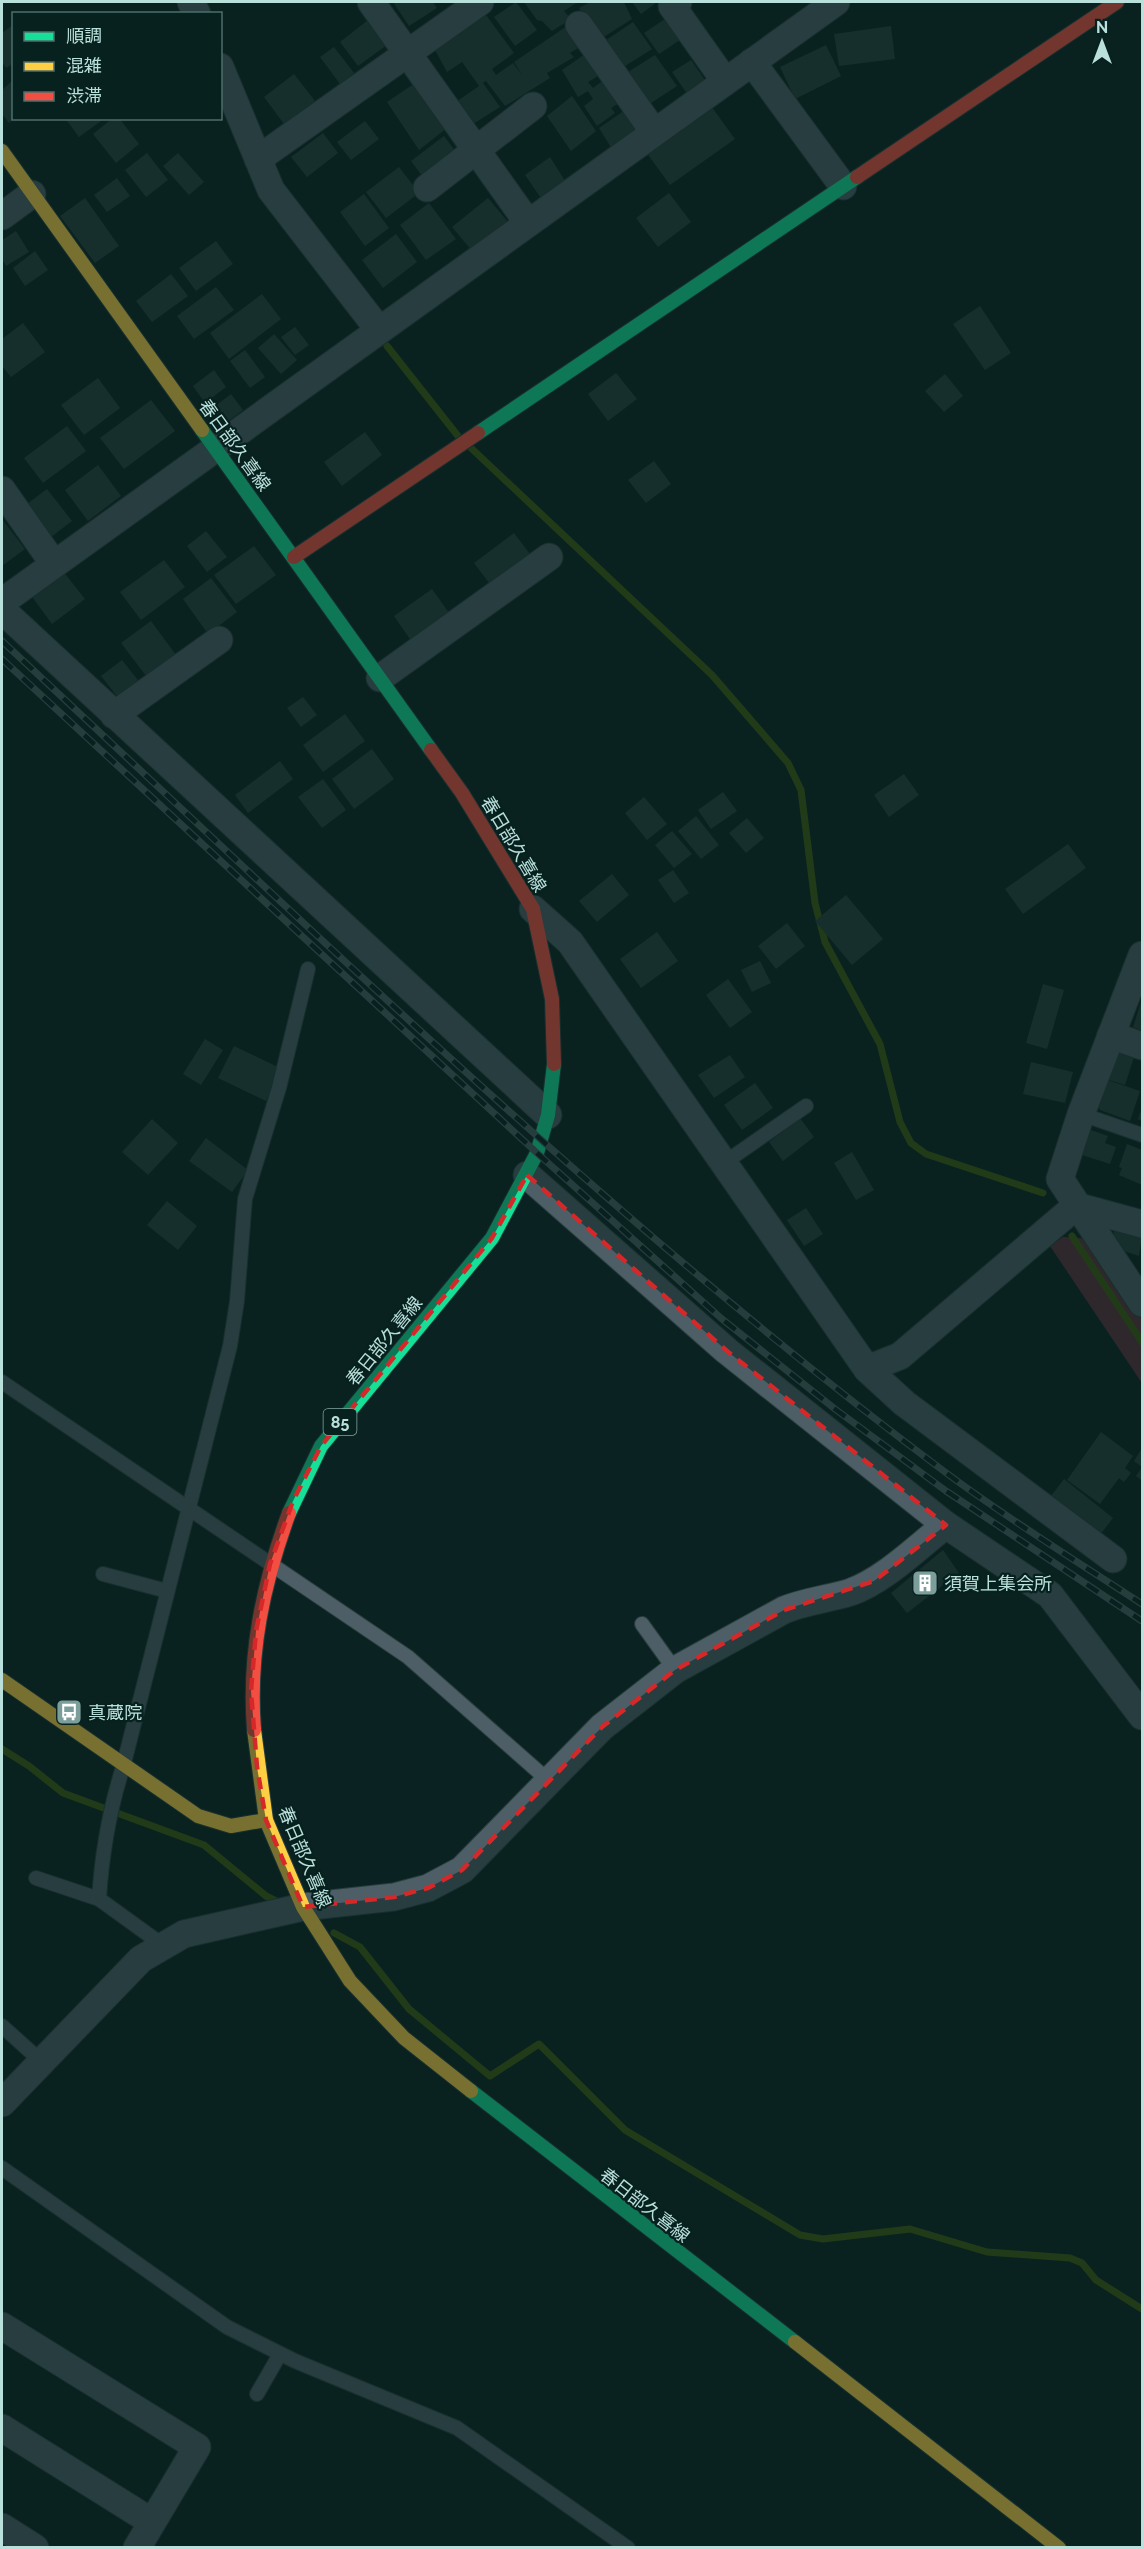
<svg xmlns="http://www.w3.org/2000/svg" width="1144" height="2549" viewBox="0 0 1144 2549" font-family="Raleway,'Noto Sans JP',sans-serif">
  <rect width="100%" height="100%" fill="#0a2221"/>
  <path fill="#5b303a" d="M1063,1237L1091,1239L1142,1315V1383L1050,1246Z"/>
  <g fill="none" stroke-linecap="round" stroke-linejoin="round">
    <g stroke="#3e5a10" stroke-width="7">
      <path d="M387,346L458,436"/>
      <path d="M470,447L712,675L788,763L801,790L815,903L825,942L880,1044L900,1122L911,1143L926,1154L1043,1193"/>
      <path d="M1072,1236L1142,1342"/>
      <path d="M2,1749L29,1766L63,1793L204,1845L266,1896L282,1904"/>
      <path d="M334,1933L360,1947L409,2009L490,2076L539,2044L625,2130L800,2235L823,2239L910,2229L987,2252L1070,2258L1082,2263L1096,2280L1142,2309"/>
    </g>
  </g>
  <g fill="#263d3a">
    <path d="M393,2H433L437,8L409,26Z"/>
    <path d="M516,2L537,30L515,46L494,17Z"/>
    <path d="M524,2H578L564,11L571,19L552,31L542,21L537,20Z"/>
    <path d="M590,2H624L632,19L599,40L579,8Z"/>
    <path d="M632,2H654L656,3L641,14Z"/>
    <path d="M486,15L514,53L492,69L496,75L513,63L522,75L514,62L570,24L585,44L570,53L574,57L547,73L550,78L505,106L486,81L483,83L500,107L470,126L453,104L479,86L462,62L447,72L435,50Z"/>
    <path d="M665,19L680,40L659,54L644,33Z"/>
    <path d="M368,20L387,45L358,66L340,42Z"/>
    <path d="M633,22L652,49L622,68L602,43Z"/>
    <path d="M14,24V63L6,68L2,62V33Z"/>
    <path d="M891,26L895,59L839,66L834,34Z"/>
    <path d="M826,45L841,76L795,99L780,67Z"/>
    <path d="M334,47L354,73L340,84L320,57Z"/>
    <path d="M588,52L603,73L588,82L593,88L605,79L621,102L611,108L615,113L597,126L584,106L593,99L588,91L578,97L562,70Z"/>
    <path d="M655,55L677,86L645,107L623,75Z"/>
    <path d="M691,60L707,83L688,95L672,72Z"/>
    <path d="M294,74L315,101L284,124L264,97Z"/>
    <path d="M14,79V119L9,123L2,114V90Z"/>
    <path d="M415,83L447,128L419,150L387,102Z"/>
    <path d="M572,96L596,131L571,151L547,116Z"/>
    <path d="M711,106L735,139L670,185L646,152Z"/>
    <path d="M628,108L643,131L612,149L599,128Z"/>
    <path d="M65,118H105L79,137Z"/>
    <path d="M113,118H119L139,144L116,163L93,134Z"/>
    <path d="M365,121L379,139L351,160L337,142Z"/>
    <path d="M323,133L338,153L307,177L291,157Z"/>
    <path d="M444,136L459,156L426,181L411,161Z"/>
    <path d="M147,153L168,180L146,197L125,170Z"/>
    <path d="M178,153L204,182L189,195L163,166Z"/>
    <path d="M550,157L567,184L543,201L525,175Z"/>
    <path d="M399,167L419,193L386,218L366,192Z"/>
    <path d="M117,178L130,196L107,212L94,195Z"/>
    <path d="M669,193L691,222L658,247L636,218Z"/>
    <path d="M364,194L389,228L365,246L340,212Z"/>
    <path d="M85,198L119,246L95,263L60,216Z"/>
    <path d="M488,198L509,223L473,252L452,227Z"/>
    <path d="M429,203L456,239L426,260L400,225Z"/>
    <path d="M16,231L29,252L6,266L2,259V240Z"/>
    <path d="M396,234L417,262L383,288L362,260Z"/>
    <path d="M216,241L233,264L196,291L179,268Z"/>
    <path d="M35,251L48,270L25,286L13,268Z"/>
    <path d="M171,274L188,296L152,322L136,301Z"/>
    <path d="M216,287L234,310L194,339L177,316Z"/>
    <path d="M262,294L281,319L229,359L210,333Z"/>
    <path d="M980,306L1011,353L985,370L953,324Z"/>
    <path d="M23,323L45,352L11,377L2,366V339Z"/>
    <path d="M295,327L309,345L295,355L281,337Z"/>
    <path d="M274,334L297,360L281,374L258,348Z"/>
    <path d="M245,350L265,377L250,388L230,361Z"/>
    <path d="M214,370L226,387L205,403L193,386Z"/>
    <path d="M616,373L637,399L608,421L588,394Z"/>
    <path d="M945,374L963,396L944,412L925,391Z"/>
    <path d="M98,378L120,408L84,435L61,405Z"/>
    <path d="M231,394L243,410L222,426L210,410Z"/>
    <path d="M151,400L175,431L124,469L100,438Z"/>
    <path d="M67,426L86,451L43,483L24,458Z"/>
    <path d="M365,432L382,455L342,486L324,462Z"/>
    <path d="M654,461L671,484L646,503L628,480Z"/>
    <path d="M98,465L121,496L88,521L65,490Z"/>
    <path d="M47,489L72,521L51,537L27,504Z"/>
    <path d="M2,519L25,549L2,566Z"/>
    <path d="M206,531L227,557L207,572L187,546Z"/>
    <path d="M514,533L536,562L496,592L474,563Z"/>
    <path d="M254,546L276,575L236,604L214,575Z"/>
    <path d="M164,560L185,587L141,620L120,592Z"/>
    <path d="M62,570L85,599L52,624L30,594Z"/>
    <path d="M211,578L237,612L208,634L183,599Z"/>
    <path d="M432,589L452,617L414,645L394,616Z"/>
    <path d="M151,621L179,659L150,681L121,643Z"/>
    <path d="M122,660L141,684L120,700L101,676Z"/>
    <path d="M303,697L317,715L301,727L287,708Z"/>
    <path d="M345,714L365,741L323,772L303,745Z"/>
    <path d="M372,749L394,779L354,809L332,779Z"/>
    <path d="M280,761L293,779L248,813L235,795Z"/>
    <path d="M904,774L919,795L889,817L874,795Z"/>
    <path d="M323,779L346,810L322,828L298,797Z"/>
    <path d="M723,792L737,811L711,829L698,810Z"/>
    <path d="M644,797L667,824L647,840L625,813Z"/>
    <path d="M696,816L719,845L701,859L678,831Z"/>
    <path d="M747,818L764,838L746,853L729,833Z"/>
    <path d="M672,831L692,854L674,868L655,845Z"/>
    <path d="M1068,844L1086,868L1023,914L1005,889Z"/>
    <path d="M673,870L689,893L674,903L658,880Z"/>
    <path d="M612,874L629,895L597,922L579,901Z"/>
    <path d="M846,895L883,939L852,965L815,921Z"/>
    <path d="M787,923L805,946L776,969L758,946Z"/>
    <path d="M657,932L678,961L641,988L620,959Z"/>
    <path d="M760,961L771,983L752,992L741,970Z"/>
    <path d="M728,979L752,1012L730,1028L706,995Z"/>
    <path d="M1043,984L1064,990L1047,1049L1026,1043Z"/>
    <path d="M1142,999V1031L1133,1027Z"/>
    <path d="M205,1039L223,1050L201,1085L183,1074Z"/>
    <path d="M234,1046L282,1069L266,1101L218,1078Z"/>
    <path d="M1116,1051L1134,1057L1125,1085L1106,1079Z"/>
    <path d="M730,1055L745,1077L714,1098L698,1075Z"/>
    <path d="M1031,1062L1073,1072L1065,1103L1023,1094Z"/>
    <path d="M1105,1079L1140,1091L1130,1121L1100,1110L1097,1103Z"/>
    <path d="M755,1083L773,1108L742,1130L724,1105Z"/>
    <path d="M1142,1107V1121L1138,1119Z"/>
    <path d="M800,1118L814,1137L783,1161L769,1142Z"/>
    <path d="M152,1119L178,1143L148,1175L122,1152Z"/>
    <path d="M1088,1129L1108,1136L1105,1143L1116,1147L1110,1164L1079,1154Z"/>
    <path d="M206,1138L248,1170L232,1192L189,1161Z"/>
    <path d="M1127,1144L1142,1150V1185L1119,1175L1122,1168L1119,1167Z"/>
    <path d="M852,1152L874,1190L856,1200L834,1163Z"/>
    <path d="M167,1201L197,1226L178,1250L147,1225Z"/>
    <path d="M806,1208L823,1234L804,1246L787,1220Z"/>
    <path d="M1115,1228L1142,1236L1139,1256L1115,1248L1117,1241L1112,1239Z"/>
    <path d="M1101,1432L1133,1456L1125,1468L1131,1473L1124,1482L1119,1478L1100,1504L1067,1480Z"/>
    <path d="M1142,1448V1481L1136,1476L1142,1467L1134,1461Z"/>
    <path d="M1064,1479L1113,1518L1100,1535L1051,1496Z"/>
    <path d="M943,1550L959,1573L907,1613L891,1593Z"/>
  </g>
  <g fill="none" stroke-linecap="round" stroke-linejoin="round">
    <defs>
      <g id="lane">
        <path d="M1081,1114L1142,1135"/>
        <path d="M724,1163L806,1106"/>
        <path d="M2,1382L408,1657L549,1781"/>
        <path d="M103,1574L167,1591"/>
        <path d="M642,1624L675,1670"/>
        <path d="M36,1878L99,1899"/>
        <path d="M164,1946L99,1899C102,1852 109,1811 123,1767L230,1346L237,1301L245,1199L279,1088L308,969"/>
        <path d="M2,2026L42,2062"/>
        <path d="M2,2168L227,2327L295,2361L457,2428L628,2548"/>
        <path d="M257,2394L280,2354"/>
      </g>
      <g id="street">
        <path d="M191,2L197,14"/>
        <path d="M371,2L528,223"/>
        <path d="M678,2L672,6L725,81"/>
        <path d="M579,25L654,132"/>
        <path d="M752,62L843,186"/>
        <path d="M220,67L271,190L379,330"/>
        <path d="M258,159L480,2"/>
        <path d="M427,188L533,106"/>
        <path d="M2,216L32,194"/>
        <path d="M2,490L54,564"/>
        <path d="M2,602L836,2"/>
        <path d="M2,610L548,1115"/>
        <path d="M380,678L549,557"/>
        <path d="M114,715L219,640"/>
        <path d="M533,909L570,942L867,1369L900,1356L1076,1206L1142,1224"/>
        <path d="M1142,955L1081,1114L1060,1179L1142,1303"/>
        <path d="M1111,1035L1142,1046"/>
        <path d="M527,1175L727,1351L946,1525L1050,1595L1142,1716"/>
        <path d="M867,1369L904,1403L1113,1559"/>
        <path d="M2,2103L141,1959L184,1934L303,1907L394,1897L428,1888L462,1870L602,1727L675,1670L784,1610C806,1601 829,1599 851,1592C886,1579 917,1547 946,1525"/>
        <path d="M2,2326L197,2447L137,2548"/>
        <path d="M2,2428L152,2522"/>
        <path d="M2,2527L35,2548"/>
      </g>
      <g id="fast">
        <path d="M202,430L431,750"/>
        <path d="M478,433L857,177"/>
        <path d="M289,1513L321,1446L492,1238L537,1153L548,1115L554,1064"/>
        <path d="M471,2091L795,2342"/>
      </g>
      <g id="slow">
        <path d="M2,151L202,430"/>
        <path d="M2,1680L198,1816L231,1826L266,1820"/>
        <path d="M254,1730L266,1820L303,1907L350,1981L404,2038L471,2091"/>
        <path d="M795,2342L1059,2548"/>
      </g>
      <g id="jam">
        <path d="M857,177L1117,2"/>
        <path d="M294,557L478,433"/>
        <path d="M431,750L462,793L533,909L552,999L554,1064"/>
        <path d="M254,1730C248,1654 263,1584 289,1513"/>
      </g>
    </defs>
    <use href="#lane" stroke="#293f3d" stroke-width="16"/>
    <use href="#street" stroke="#293f3d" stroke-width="29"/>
    <use href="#fast" stroke="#293f3d" stroke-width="16"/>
    <use href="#slow" stroke="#293f3d" stroke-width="16"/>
    <use href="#jam" stroke="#293f3d" stroke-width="16"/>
    <use href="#lane" stroke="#4d5e67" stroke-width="14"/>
    <use href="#street" stroke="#4d5e67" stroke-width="27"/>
    <use href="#fast" stroke="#16e098" stroke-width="14"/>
    <use href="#slow" stroke="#ffcf43" stroke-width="14"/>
    <use href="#jam" stroke="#f24e42" stroke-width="14"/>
    <defs>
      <g id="rail">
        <path d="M2,641C310,927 611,1223 949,1475C1011,1521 1078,1562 1142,1604"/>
        <path d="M2,659L537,1153L722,1319L835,1409L946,1491L1142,1621"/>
      </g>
    </defs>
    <use href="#rail" stroke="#4b5d61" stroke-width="7"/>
    <use href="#rail" stroke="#07211f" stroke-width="4.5" stroke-dasharray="14" stroke-linecap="butt"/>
  </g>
  <path d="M0 0H1144V2549H0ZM527,1175L727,1351L946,1525L874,1581L784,1610L675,1670L602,1727L462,1870L428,1888L394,1897L303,1907L266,1820L257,1767L251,1691L256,1631L270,1564L293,1501L321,1446L492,1238Z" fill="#0a2221" fill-opacity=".55" fill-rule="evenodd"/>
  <path fill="none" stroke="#d62828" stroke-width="4.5" stroke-dasharray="12 8" stroke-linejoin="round" d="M527,1175L727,1351L946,1525L874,1581L784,1610L675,1670L602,1727L462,1870L428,1888L394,1897L303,1907L266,1820L257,1767L251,1691L256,1631L270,1564L293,1501L321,1446L492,1238Z"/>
  <defs>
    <symbol id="building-square" viewBox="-11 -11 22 22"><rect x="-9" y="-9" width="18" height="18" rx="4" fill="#7c9e9b" stroke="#07211f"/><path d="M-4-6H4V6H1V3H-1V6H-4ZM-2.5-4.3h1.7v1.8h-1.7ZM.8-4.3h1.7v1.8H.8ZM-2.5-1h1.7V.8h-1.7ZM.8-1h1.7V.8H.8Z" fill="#fff"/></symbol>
    <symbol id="bus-square" viewBox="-11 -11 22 22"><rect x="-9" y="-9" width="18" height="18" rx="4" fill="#7c9e9b" stroke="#07211f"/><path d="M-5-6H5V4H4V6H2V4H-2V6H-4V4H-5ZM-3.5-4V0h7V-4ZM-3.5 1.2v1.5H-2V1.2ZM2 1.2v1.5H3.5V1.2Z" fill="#fff"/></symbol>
  </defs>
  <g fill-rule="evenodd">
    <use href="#building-square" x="910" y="1568" width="30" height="30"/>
    <use href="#bus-square" x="54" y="1697" width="30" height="30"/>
  </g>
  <g text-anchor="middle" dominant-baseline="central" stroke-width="4.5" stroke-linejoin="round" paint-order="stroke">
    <rect fill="#07211f" stroke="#84a7a3" stroke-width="1.5" x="323.5" y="1409" width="33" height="26" rx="4.5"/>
    <g font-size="16" font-weight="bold" fill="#bae0dc">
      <text x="340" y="1422">85</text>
    </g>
    <g font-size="18" fill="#bae0dc" stroke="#07211f">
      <text transform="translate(235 445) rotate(54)">春日部久喜線</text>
      <text transform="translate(514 844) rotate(59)">春日部久喜線</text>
      <text transform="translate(384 1341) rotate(-51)">春日部久喜線</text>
      <text transform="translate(305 1857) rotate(67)">春日部久喜線</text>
      <text transform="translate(645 2205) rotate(38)">春日部久喜線</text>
    </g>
    <g font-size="18" fill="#bae0dc" stroke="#07211f" text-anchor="start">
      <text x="944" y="1583">須賀上集会所</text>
      <text x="88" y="1712">真蔵院</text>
    </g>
  </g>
  <rect width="1144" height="2549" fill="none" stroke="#bae0dc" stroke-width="6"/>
  <rect x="12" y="12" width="210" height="108" fill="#07211f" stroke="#4f6d6b" stroke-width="1.5"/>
  <rect x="24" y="32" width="30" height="9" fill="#16e098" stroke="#4f6d6b" stroke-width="1.5"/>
  <text x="66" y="42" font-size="18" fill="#bae0dc">順調</text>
  <rect x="24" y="62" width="30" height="9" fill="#ffcf43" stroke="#4f6d6b" stroke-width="1.5"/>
  <text x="66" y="72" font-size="18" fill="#bae0dc">混雑</text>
  <rect x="24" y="92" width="30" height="9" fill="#f24e42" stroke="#4f6d6b" stroke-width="1.5"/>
  <text x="66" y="102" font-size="18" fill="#bae0dc">渋滞</text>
  <g transform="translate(1102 42)" stroke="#07211f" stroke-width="4.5" paint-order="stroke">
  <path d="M0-4.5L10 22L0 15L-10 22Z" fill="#bae0dc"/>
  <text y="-9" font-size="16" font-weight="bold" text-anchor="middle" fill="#bae0dc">N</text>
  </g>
</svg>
